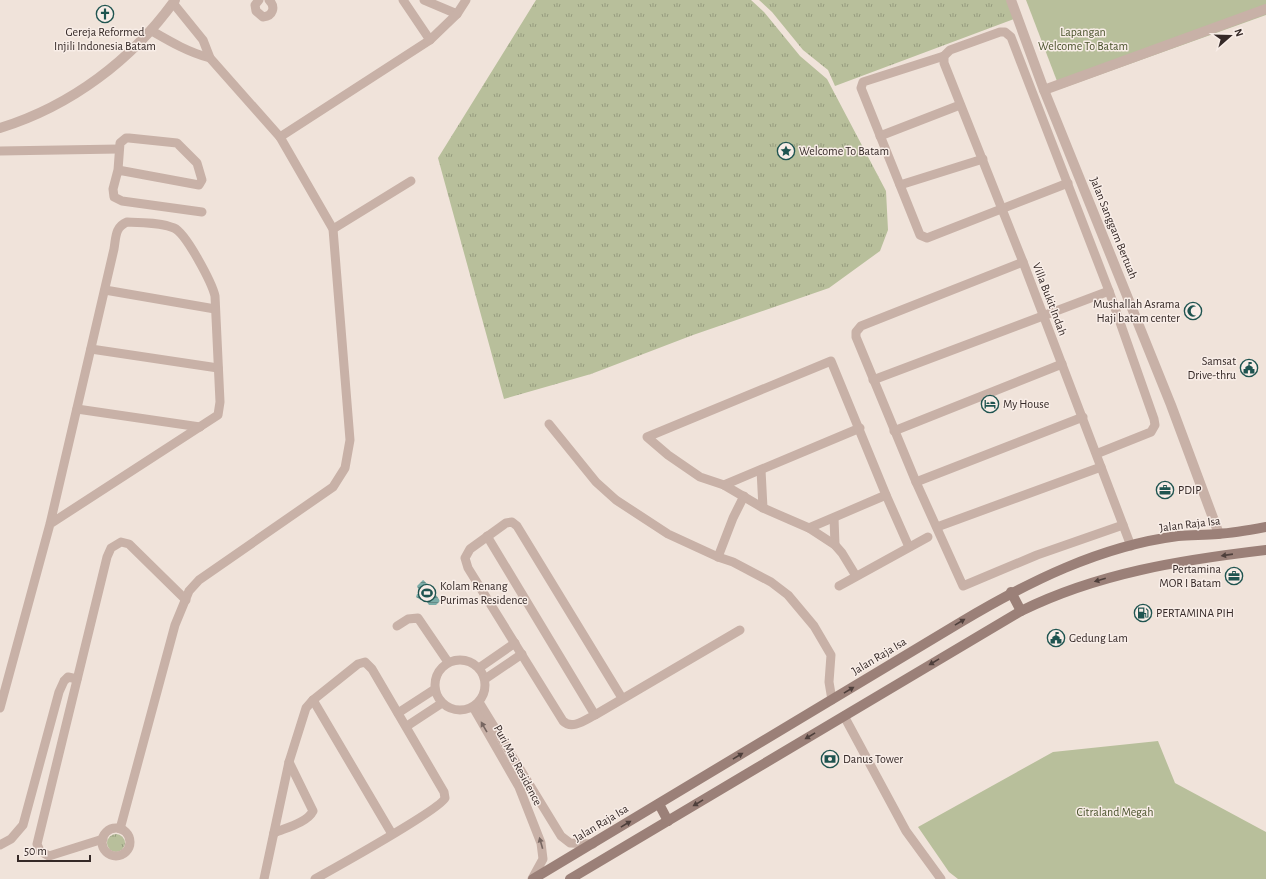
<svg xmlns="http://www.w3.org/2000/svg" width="1266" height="879" viewBox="0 0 1266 879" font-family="'Alegreya Sans',sans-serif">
  <defs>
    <pattern id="grass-tufts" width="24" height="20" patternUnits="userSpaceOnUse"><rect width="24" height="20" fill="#b8bf9b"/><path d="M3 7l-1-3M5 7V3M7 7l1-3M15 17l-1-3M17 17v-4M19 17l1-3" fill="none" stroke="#969b7e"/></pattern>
    <pattern id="water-rules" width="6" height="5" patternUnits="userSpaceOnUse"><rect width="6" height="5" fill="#7baca7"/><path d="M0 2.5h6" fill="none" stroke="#668c88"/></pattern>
  </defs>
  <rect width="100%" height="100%" fill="#f0e3da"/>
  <g fill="url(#grass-tufts)">
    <path d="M536,0H751L764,12L800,56L827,79L886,191L888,230L880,251L829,288L693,335L591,374L504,399L438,158Z"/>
    <path d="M759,0H1007L1014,19L835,86L828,70L803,50L772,12Z"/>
    <circle cx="116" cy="843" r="9"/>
  </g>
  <g fill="#b8bf9b">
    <path d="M1026,0H1266V15L1060,89Z"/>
    <path d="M1158,741L1175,783L1266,832V879H958L949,872L918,827L1053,752Z"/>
  </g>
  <path fill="url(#water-rules)" d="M423,580C425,581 439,598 440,601L436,605H429L423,596L421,600L416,597L417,594H422L419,591L417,586Z"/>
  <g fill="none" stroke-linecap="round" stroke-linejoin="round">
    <g stroke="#c8b1a7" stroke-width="9">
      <path d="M259,0L255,5L256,11L263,17C273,16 276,7 269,0"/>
      <path d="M403,0L430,40"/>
      <path d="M424,0L457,14"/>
      <path d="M152,31C171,42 188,52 210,58"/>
      <path d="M944,56L863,82L861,88L920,235L927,238L1068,183"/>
      <path d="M880,136L960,105"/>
      <path d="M280,137L430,40L457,14L466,0"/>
      <path d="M0,151L119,149"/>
      <path d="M118,170L199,185L202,180L197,163L177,143L129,138H126L120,143L118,170L113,189L114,197L122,201L202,212"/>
      <path d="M900,185L983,159"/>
      <path d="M333,229L411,181"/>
      <path d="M1023,262L861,326L856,332V337L916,482L963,586L1037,555L1123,525"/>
      <path d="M105,290L215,309"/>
      <path d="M91,349L218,368"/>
      <path d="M873,380L1109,291"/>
      <path d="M77,409L200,427"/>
      <path d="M549,424L596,482L616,500L668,534L718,557L733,562L771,582L788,595L814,626L831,655L829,682L832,700"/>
      <path d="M894,431L1062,364"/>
      <path d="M1096,454L1151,432L1155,425L1154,419L1109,291L1011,37L1005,32H1000L950,50L944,56V63L1023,262L1131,546"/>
      <path d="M761,470L763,508"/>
      <path d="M916,482L1083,417"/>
      <path d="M724,485L860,428"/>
      <path d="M834,518L835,545"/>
      <path d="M937,527L1101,467"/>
      <path d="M809,528L886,495"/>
      <path d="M487,536L595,715"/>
      <path d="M718,557L733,518L744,496"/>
      <path d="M856,576L842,553L835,545L809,528L763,508L724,485L700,477L668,455L647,437L831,361L886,495L909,547"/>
      <path d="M839,586L928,537"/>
      <path d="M397,626L408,619L418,618L448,662"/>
      <circle cx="460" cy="685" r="25"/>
      <path d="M479,668L515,643"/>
      <path d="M485,679L522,654"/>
      <path d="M622,698L517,526L512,522L506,523L470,549L465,558L468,568L563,721C572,730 585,720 595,715L740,630"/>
      <path d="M313,700L392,834"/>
      <path d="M479,702L561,836L570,843L593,844"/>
      <path d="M473,707L519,787L541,843L543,859L532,879"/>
      <path d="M0,708L50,524L114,249C116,237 115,227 127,222C142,223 160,222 174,228C186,233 212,283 215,296L220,402L218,415L50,524"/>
      <path d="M398,713L435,689"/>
      <path d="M844,716L906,831L941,879"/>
      <path d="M407,726L442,703"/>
      <circle cx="116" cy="842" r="14"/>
      <path d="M120,829L175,625L189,591L199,580L333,487L345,468L350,440L333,229L280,137L210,58L203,40L173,3"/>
      <path d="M274,833C285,828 307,823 313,811L289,762"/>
      <path d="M103,839L49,856L40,851L37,844L107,557L111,548L121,542L129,544L186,600"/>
      <path d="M0,845L11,839L23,825L59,692L64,681L68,677L77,679"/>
      <path d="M264,879L289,762L306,708L313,700L358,664L365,662L372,669L444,792L445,798C441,809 333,869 315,879"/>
    </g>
    <g stroke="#c8b1a7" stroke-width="10">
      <path d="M1011,0L1044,90L1171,405L1219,534"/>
      <path d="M1044,90L1266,9"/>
      <path d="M0,128C71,106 132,60 175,0"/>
    </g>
    <g stroke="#9b8078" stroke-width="10">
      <path d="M1011,592L1021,611"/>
      <path d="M659,804L668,821"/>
      <path d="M533,879L961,622C1028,582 1100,546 1178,536C1191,535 1205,535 1218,534C1234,533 1250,530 1266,527"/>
      <path d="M570,879L1021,611C1098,573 1181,560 1266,550"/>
    </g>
  </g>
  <defs><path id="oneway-solid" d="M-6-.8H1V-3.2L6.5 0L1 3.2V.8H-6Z"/></defs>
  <g fill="#4e3f3b">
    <use href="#oneway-solid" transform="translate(1227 555) rotate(172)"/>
    <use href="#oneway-solid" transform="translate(1100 580) rotate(164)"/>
    <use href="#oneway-solid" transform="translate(960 622) rotate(-31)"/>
    <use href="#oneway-solid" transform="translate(934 662) rotate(149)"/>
    <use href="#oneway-solid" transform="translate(849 690) rotate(-31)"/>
    <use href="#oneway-solid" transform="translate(810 736) rotate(149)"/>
    <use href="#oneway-solid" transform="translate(738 756) rotate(-31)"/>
    <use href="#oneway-solid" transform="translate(698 803) rotate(149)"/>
    <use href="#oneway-solid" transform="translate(626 824) rotate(-31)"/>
  </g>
  <g fill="#776661">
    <use href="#oneway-solid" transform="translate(484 727) rotate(-120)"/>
    <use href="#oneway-solid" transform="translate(541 843) rotate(-106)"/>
  </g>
  <defs>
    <symbol id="church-ring" viewBox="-11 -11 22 22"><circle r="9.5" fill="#f8ede7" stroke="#1f5450" stroke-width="1.5"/><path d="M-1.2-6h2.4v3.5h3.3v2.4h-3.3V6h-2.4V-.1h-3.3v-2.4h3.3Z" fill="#1f5450"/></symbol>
    <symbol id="sight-ring" viewBox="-11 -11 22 22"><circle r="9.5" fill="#f8ede7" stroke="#1f5450" stroke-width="1.5"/><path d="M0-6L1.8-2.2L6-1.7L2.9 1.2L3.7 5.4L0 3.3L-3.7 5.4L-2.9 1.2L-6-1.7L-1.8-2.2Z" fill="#1f5450"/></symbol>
    <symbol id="mosque-ring" viewBox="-11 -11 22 22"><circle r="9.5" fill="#f8ede7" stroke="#1f5450" stroke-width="1.5"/><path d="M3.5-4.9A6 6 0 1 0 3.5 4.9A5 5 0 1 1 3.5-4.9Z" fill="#1f5450"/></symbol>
    <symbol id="civic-ring" viewBox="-11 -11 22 22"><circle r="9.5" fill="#f8ede7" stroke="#1f5450" stroke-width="1.5"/><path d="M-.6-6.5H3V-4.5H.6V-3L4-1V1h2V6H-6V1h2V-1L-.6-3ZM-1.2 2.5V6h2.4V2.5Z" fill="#1f5450"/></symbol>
    <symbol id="hotel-ring" viewBox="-11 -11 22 22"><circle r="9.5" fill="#f8ede7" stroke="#1f5450" stroke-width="1.5"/><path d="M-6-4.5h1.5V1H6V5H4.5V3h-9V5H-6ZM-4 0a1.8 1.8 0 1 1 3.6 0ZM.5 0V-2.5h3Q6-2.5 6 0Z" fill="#1f5450"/></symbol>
    <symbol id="office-ring" viewBox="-11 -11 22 22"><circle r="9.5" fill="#f8ede7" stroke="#1f5450" stroke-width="1.5"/><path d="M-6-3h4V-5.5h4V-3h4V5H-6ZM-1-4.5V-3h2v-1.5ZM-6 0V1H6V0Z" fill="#1f5450"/></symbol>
    <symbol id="stadium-ring" viewBox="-11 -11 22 22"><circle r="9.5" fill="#f8ede7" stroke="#1f5450" stroke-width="1.5"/><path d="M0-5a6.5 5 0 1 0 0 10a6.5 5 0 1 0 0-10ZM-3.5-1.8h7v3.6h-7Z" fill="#1f5450"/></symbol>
    <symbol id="fuel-ring" viewBox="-11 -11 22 22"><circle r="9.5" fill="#f8ede7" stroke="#1f5450" stroke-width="1.5"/><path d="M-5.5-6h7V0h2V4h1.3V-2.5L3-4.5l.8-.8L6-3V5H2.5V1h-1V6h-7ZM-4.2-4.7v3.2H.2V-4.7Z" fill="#1f5450"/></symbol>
    <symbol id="bank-ring" viewBox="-11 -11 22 22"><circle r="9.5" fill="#f8ede7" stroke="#1f5450" stroke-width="1.5"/><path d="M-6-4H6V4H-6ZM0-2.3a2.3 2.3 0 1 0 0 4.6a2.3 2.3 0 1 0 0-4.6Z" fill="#1f5450"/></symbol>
  </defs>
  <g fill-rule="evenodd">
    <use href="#church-ring" x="95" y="4" width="20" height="20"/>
    <use href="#sight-ring" x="776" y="141" width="20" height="20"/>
    <use href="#mosque-ring" x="1183" y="301" width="20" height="20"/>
    <use href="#civic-ring" x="1239" y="358" width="20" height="20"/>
    <use href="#hotel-ring" x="980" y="394" width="20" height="20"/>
    <use href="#office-ring" x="1155" y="480" width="20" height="20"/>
    <use href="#office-ring" x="1224" y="566" width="20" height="20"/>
    <use href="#stadium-ring" x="417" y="583" width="20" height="20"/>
    <use href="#fuel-ring" x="1133" y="603" width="20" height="20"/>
    <use href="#civic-ring" x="1046" y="628" width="20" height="20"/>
    <use href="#bank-ring" x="820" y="749" width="20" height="20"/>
  </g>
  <g text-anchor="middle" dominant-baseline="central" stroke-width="3" stroke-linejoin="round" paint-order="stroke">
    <g font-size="12" fill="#352927" stroke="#f8ede7" text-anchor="start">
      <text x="105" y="32" text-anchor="middle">Gereja Reformed<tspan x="105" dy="14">Injili Indonesia Batam</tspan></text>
      <text x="799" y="151">Welcome To Batam</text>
      <text x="1180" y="304" text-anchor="end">Mushallah Asrama<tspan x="1180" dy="14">Haji batam center</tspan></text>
      <text x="1236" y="361" text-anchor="end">Samsat<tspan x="1236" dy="14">Drive-thru</tspan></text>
      <text x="1003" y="404">My House</text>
      <text x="1178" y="490">PDIP</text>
      <text x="1221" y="569" text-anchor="end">Pertamina<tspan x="1221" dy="14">MOR I Batam</tspan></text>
      <text x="440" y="586">Kolam Renang<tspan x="440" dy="14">Purimas Residence</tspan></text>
      <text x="1156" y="613">PERTAMINA PIH</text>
      <text x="1069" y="638">Gedung Lam</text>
      <text x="843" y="759">Danus Tower</text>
    </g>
    <g font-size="12" fill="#4a522c" stroke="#f8ede7">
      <text x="1083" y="32">Lapangan<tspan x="1083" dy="14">Welcome To Batam</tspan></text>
      <text x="1115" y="812">Citraland Megah</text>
    </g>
    <g font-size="12" fill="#352927" stroke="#f8ede7">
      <text transform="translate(1114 228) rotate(68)">Jalan Sanggam Bertuah</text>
      <text transform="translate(1050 299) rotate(69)">Villa Bukit Indah</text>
      <text transform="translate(1190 524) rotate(-7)">Jalan Raja Isa</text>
      <text transform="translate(879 656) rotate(-31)">Jalan Raja Isa</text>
      <text transform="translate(518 765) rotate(62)">Puri Mas Residence</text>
      <text transform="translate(601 823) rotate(-31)">Jalan Raja Isa</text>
    </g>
  </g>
  <g transform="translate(1230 36) rotate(70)" stroke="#f8ede7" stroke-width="3" paint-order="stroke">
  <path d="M0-3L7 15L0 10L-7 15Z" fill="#352927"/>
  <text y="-6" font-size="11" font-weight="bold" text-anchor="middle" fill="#352927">N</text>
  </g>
  <path d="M18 855v6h72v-6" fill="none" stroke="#352927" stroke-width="2"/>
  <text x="24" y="855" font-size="12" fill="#352927" stroke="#f8ede7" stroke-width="3" paint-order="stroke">50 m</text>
</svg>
